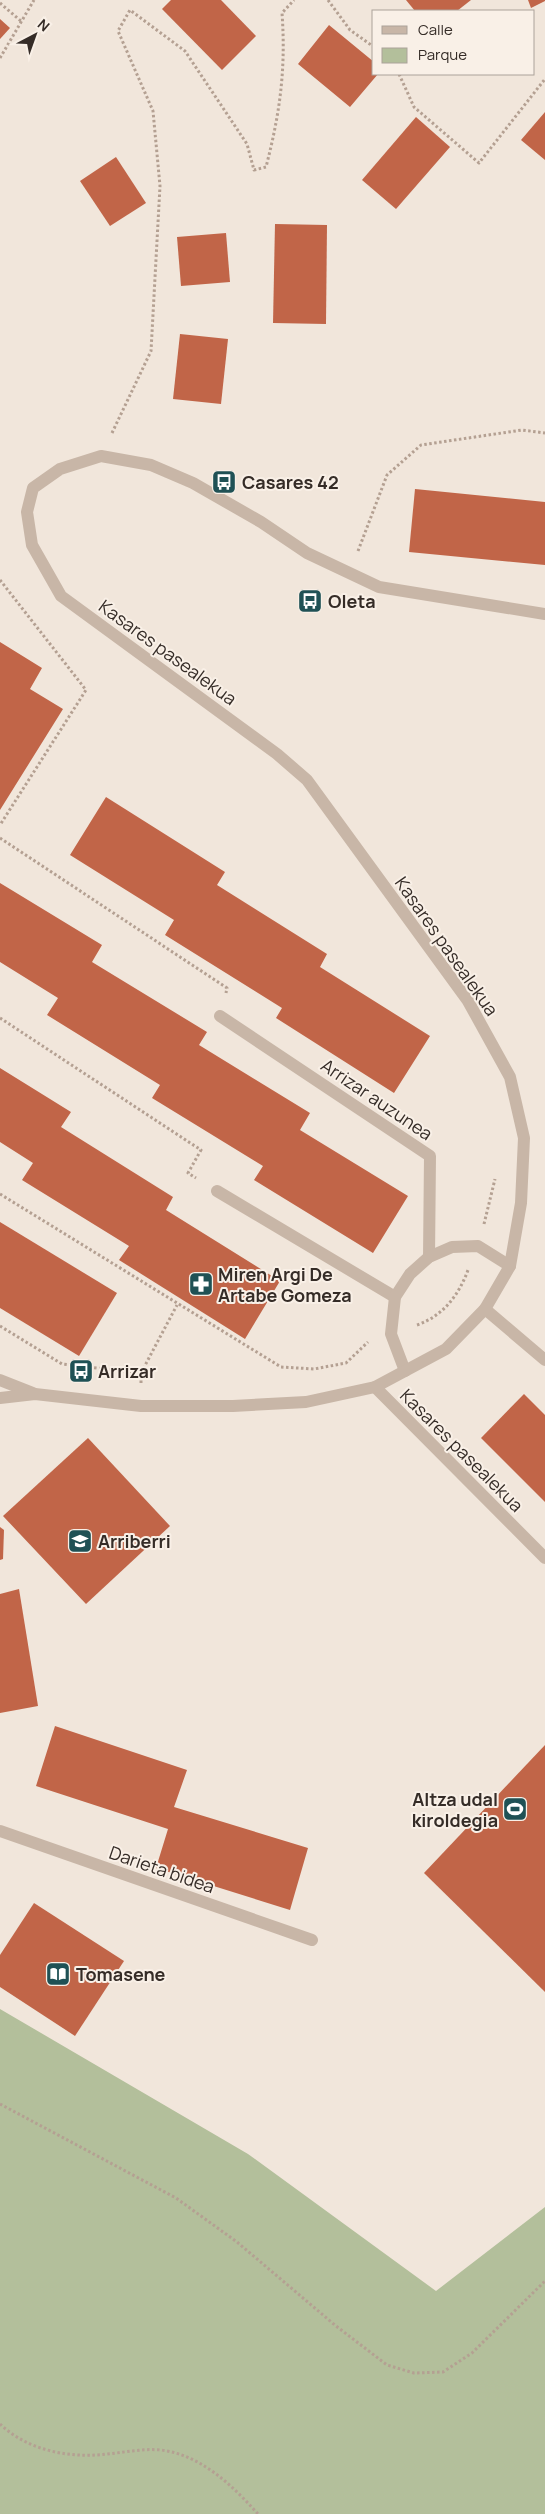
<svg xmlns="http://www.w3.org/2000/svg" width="545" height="2514" viewBox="0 0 545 2514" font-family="Manrope,sans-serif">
  <rect width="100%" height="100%" fill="#f1e6db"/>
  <path fill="#b3bf9b" d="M0,2009L248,2154L436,2291L545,2207V2514H0Z"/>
  <g fill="#c16548">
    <path d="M171,0H221L256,36L222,70L162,9Z"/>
    <path d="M406,0H471L457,11H415Z"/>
    <path d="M528,0H545V1L531,8Z"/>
    <path d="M0,19L10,28L0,39Z"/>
    <path d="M329,25L374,62V74H378L350,107L298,64Z"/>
    <path d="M545,112V160L521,140Z"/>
    <path d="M416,117L450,147L396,209L362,180Z"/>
    <path d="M116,157L146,203L110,226L80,181Z"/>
    <path d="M275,224L327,225L326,324L273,323Z"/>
    <path d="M226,233L230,282L181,286L177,237Z"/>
    <path d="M180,334L228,339L221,404L173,399Z"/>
    <path d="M415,489L545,502V565L409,552Z"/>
    <path d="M0,642L42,668L30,689L63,709L0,810Z"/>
    <path d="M106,797L225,872L217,885L327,954L320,967L430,1036L394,1093L276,1018L282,1008L165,935L174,920L70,855Z"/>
    <path d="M0,883L102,945L92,962L207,1032L199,1045L310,1113L300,1130L408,1196L373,1253L254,1180L263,1166L152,1098L160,1085L47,1015L58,998L0,962Z"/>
    <path d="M0,1068L71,1112L61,1127L173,1197L166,1210L280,1281L245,1339L119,1260L129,1246L22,1180L33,1163L0,1142Z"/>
    <path d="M0,1222L117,1293L79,1356L0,1308Z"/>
    <path d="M524,1394L545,1415V1502L481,1438Z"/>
    <path d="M88,1438L170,1526L86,1604L3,1516Z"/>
    <path d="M0,1527L4,1530L3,1559L0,1560Z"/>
    <path d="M19,1589L38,1706L0,1713V1594Z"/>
    <path d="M55,1726L187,1770L174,1807L308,1848L290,1910L156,1868L168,1829L36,1786Z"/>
    <path d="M545,1745V1992L424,1873Z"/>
    <path d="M34,1903L124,1961L75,2036L0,1987V1955Z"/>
  </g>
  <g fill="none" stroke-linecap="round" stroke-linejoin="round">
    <g stroke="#b4a092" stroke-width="3" stroke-dasharray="2.5 2.5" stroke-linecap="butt">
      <path d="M328,0L350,30L374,47"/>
      <path d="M0,3L22,22"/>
      <path d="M0,58L34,0"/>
      <path d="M399,74L414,107L479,163L545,79"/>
      <path d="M112,433L151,351L160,186L153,111L118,31L130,10L185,51L247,144L254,170L266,167C280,113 286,69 282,13L294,0"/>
      <path d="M358,551L387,475L421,445L522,430L545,433"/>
      <path d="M0,580L86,690L0,825"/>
      <path d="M0,838L227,988L226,993"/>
      <path d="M0,1018L201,1150L188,1173L196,1178"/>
      <path d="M0,1194L281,1367L314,1369L346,1363L368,1342"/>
      <path d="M484,1224L495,1179"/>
      <path d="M417,1325C443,1316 459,1295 468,1270"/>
      <path d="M0,1326L62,1364L141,1373"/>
      <path d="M141,1383V1373L177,1305"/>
      <path d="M0,2104L176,2198L237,2242L336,2326L387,2365L414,2373L443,2372L472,2353L545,2281"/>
      <path d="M0,2424C25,2448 62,2457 96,2455C118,2454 139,2448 161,2450C201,2455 232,2485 258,2514"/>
    </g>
    <g stroke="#c8b6a7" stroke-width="12">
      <path d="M220,1016L430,1156L429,1257"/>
      <path d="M217,1191L395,1297"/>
      <path d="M485,1309L545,1360"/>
      <path d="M405,1371L391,1334L395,1297L410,1274L429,1257L452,1247L478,1246L510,1266"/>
      <path d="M0,1380L33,1393"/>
      <path d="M375,1387L545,1558"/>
      <path d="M0,1398L35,1394L141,1406H233L306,1402L375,1387L446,1349L485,1309L510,1266L521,1203L524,1138L510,1077L468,1001L307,780L277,754L61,596L32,545L27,512L33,488L60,469L101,456L151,465L193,483L261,522L307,553L379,587L545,614"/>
      <path d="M0,1831L312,1940"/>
    </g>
  </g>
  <defs>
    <symbol id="bus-square" viewBox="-11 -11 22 22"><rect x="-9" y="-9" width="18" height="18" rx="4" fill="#1f5155" stroke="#f9f0e7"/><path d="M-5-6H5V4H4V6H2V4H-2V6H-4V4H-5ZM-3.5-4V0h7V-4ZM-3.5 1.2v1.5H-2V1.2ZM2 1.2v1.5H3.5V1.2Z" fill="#fff"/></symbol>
    <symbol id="pharmacy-square" viewBox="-11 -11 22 22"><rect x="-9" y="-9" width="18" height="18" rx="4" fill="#1f5155" stroke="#f9f0e7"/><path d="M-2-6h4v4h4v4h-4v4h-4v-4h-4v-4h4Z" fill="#fff"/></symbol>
    <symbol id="school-square" viewBox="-11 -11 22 22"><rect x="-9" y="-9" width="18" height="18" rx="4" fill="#1f5155" stroke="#f9f0e7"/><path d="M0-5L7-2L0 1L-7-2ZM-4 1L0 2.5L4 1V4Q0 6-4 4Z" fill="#fff"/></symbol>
    <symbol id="stadium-square" viewBox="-11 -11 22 22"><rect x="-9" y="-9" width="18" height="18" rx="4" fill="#1f5155" stroke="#f9f0e7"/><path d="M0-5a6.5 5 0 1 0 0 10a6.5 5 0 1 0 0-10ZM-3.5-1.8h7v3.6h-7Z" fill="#fff"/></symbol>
    <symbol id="library-square" viewBox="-11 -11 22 22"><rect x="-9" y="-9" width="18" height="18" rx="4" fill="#1f5155" stroke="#f9f0e7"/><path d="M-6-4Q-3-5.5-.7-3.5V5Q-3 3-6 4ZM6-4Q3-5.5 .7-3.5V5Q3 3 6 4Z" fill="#fff"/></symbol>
  </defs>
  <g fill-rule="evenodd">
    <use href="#bus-square" x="210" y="468" width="28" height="28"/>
    <use href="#bus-square" x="296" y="587" width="28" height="28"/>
    <use href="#pharmacy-square" x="187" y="1270" width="28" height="28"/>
    <use href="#bus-square" x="67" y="1357" width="28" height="28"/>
    <use href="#school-square" x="66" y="1527" width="28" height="28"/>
    <use href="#stadium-square" x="501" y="1795" width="28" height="28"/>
    <use href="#library-square" x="44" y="1960" width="28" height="28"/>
  </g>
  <g text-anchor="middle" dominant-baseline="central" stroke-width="4" stroke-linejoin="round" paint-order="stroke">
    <g font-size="18" font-weight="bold" fill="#352c27" stroke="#f9f0e7" text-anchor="start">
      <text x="242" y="482">Casares 42</text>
      <text x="328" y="601">Oleta</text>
      <text x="218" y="1274">Miren Argi De<tspan x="218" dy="21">Artabe Gomeza</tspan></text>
      <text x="98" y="1371">Arrizar</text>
      <text x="98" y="1541">Arriberri</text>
      <text x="498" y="1799" text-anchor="end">Altza udal<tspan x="498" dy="21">kiroldegia</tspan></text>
      <text x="76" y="1974">Tomasene</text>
    </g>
    <g font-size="18" fill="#352c27" stroke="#f9f0e7">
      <text transform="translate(168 652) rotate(36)">Kasares pasealekua</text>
      <text transform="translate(447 946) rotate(55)">Kasares pasealekua</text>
      <text transform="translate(377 1099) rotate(34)">Arrizar auzunea</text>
      <text transform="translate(462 1450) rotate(45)">Kasares pasealekua</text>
      <text transform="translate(162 1869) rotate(19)">Darieta bidea</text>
    </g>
  </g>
  <rect x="372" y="10" width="162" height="65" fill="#f9f0e7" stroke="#aba29a"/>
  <rect x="382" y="26" width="25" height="8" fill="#c8b6a7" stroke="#aba29a"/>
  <text x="418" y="35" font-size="15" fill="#352c27">Calle</text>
  <rect x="382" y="48" width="25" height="15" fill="#b3bf9b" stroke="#aba29a"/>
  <text x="418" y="60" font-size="15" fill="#352c27">Parque</text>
  <g transform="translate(35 35) rotate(41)" stroke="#f9f0e7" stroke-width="4" paint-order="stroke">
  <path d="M0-4L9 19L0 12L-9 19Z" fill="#352c27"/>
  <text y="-8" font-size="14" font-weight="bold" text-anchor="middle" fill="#352c27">N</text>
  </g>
</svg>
